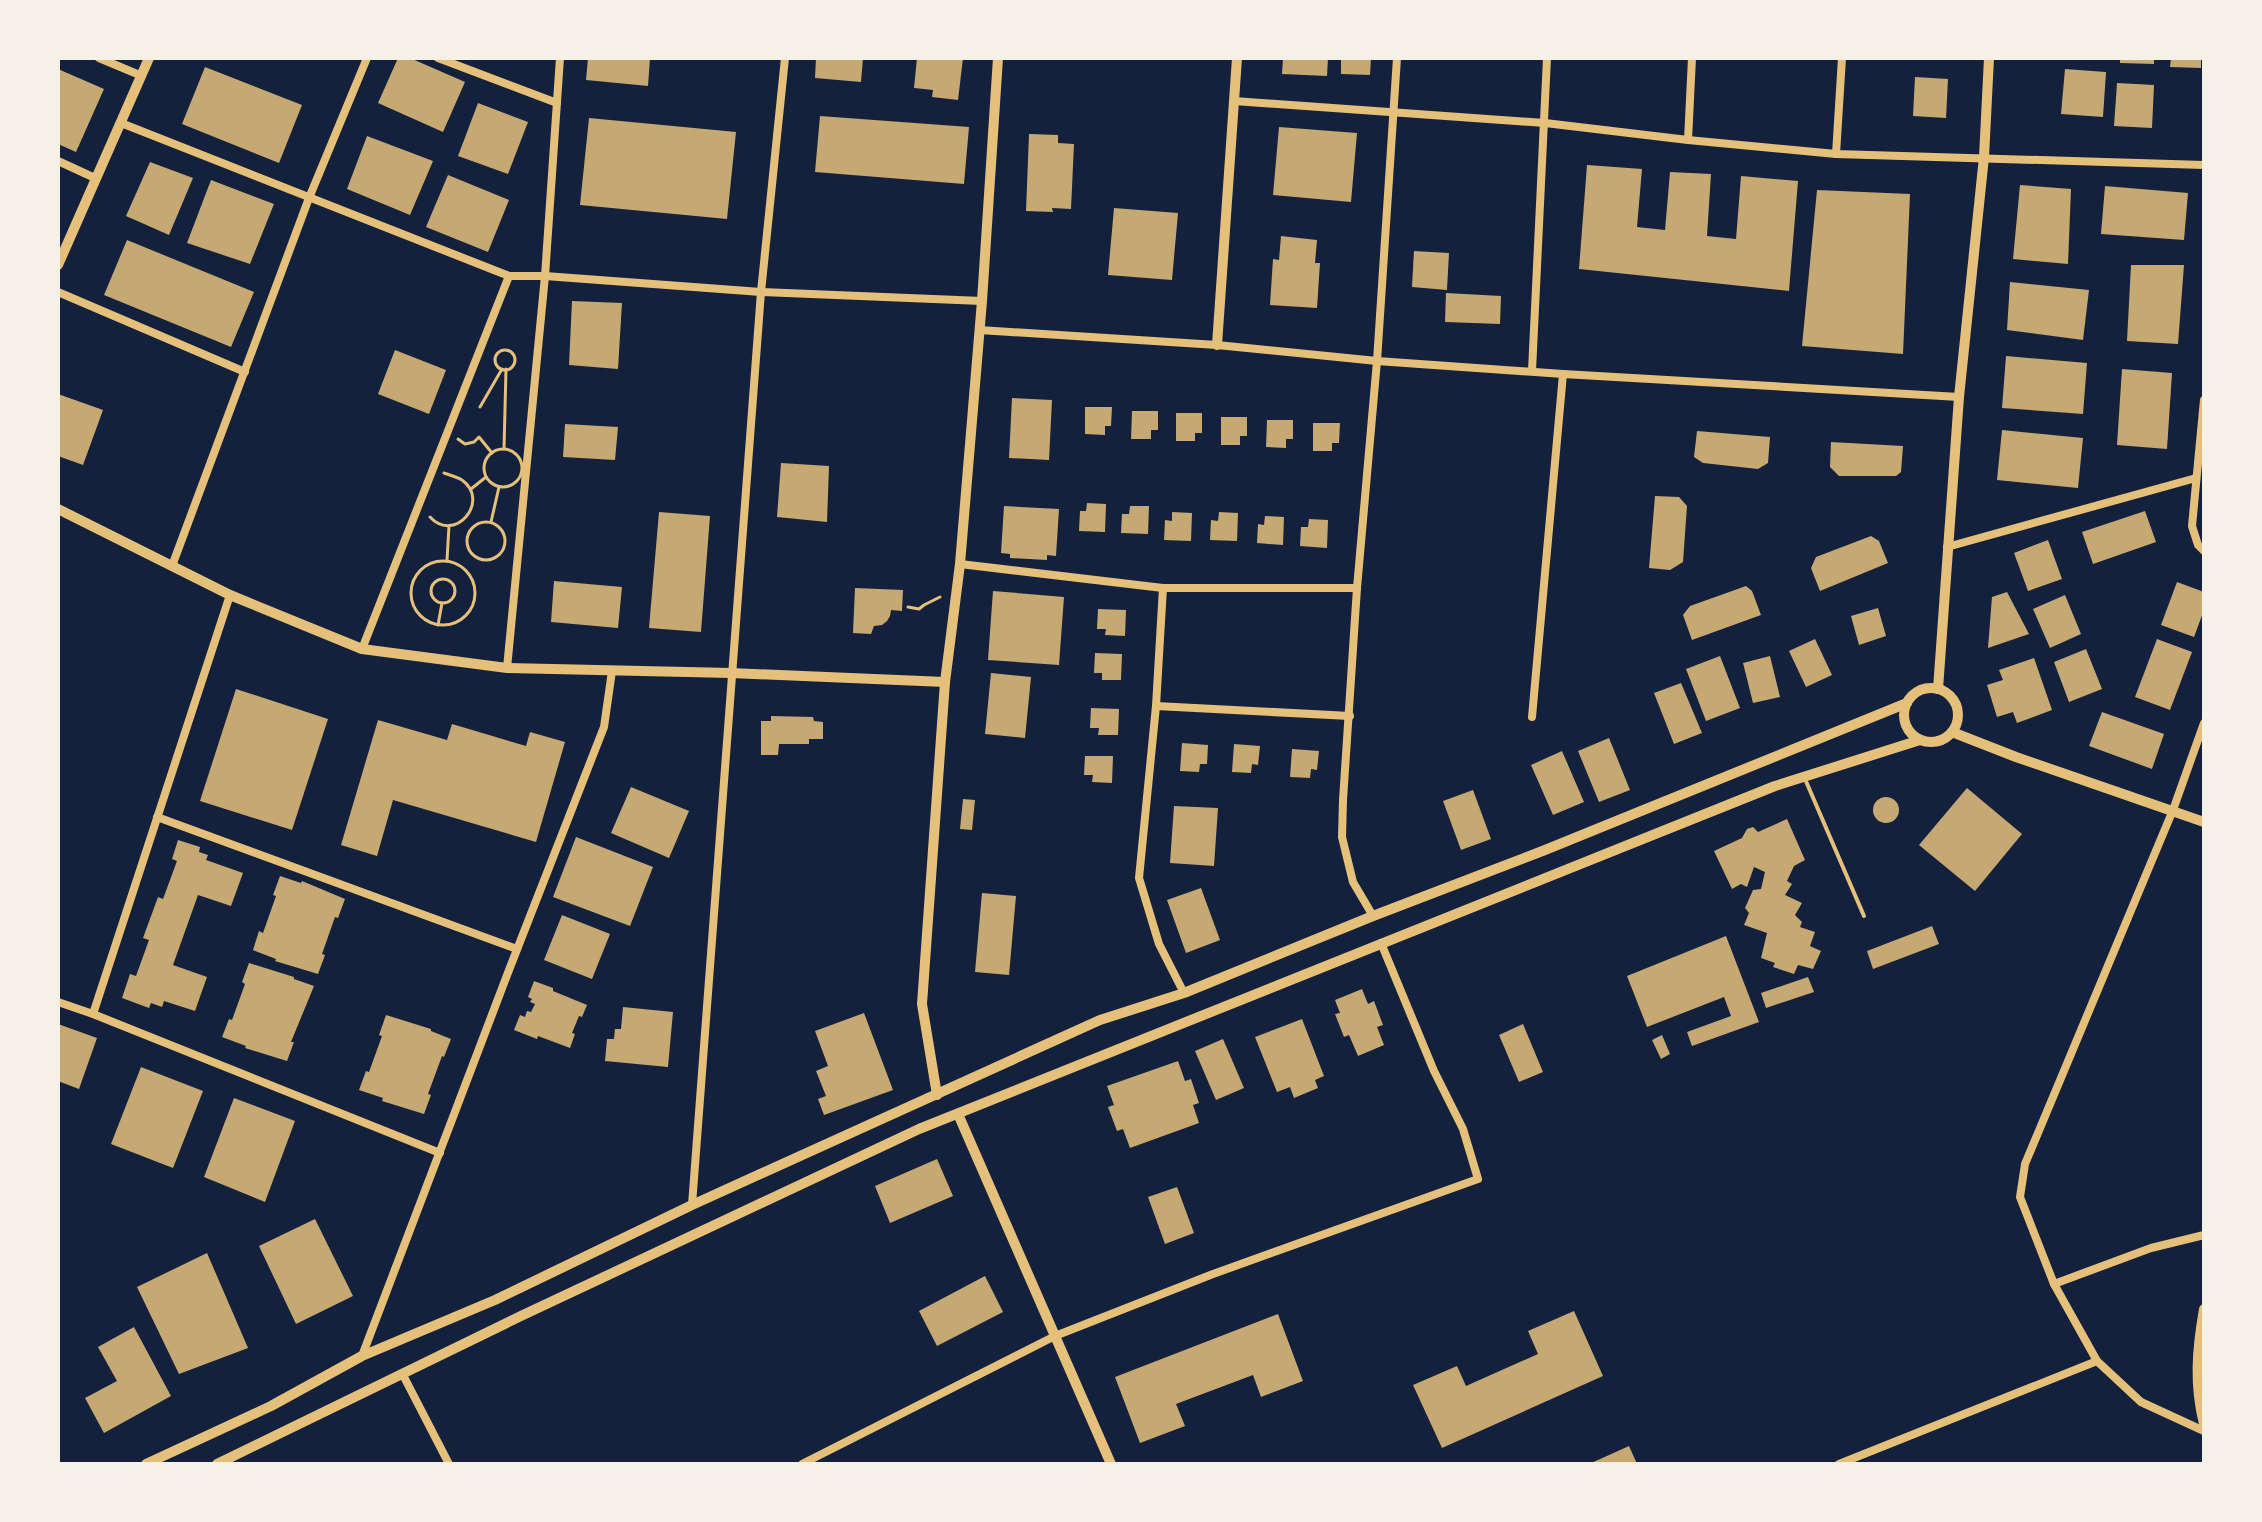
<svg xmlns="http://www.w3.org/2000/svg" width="2262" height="1522" viewBox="0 0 2262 1522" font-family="Signika,sans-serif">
  <rect width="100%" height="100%" fill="#14213d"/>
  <g fill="#c6a872">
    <path d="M398,58H410L465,82L443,132L378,103Z"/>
    <path d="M588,58H650L648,86L586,80Z"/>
    <path d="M816,58H863L861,82L815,78Z"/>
    <path d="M917,58H963L958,100L932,97L933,90L914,88Z"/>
    <path d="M1283,58H1328L1327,76L1282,74Z"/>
    <path d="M1341,58H1371L1370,75L1341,74Z"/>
    <path d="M2120,58H2154V64L2120,63Z"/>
    <path d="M2171,58H2201V68L2170,67Z"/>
    <path d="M205,67L302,105L279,163L182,124Z"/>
    <path d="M58,69L104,89L76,152L58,144Z"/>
    <path d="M2065,69L2106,72L2103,117L2061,114Z"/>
    <path d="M1915,77L1948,79L1946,118L1913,116Z"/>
    <path d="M2117,83L2154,85L2152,128L2114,126Z"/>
    <path d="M478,103L528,122L508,174L458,156Z"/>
    <path d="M820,116L969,127L964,184L815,172Z"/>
    <path d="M589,118L736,132L727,219L580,205Z"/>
    <path d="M1279,127L1357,133L1351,202L1273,195Z"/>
    <path d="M1029,134L1058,135V143L1074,144L1071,209L1052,208L1053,212L1026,211Z"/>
    <path d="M367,136L433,161L410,215L347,189Z"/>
    <path d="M150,162L193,178L169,235L126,216Z"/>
    <path d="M1587,165L1642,169L1637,227L1665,230L1670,172L1711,174L1707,236L1736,239L1741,176L1798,181L1789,291L1579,269Z"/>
    <path d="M448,175L509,200L488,252L426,227Z"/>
    <path d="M211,180L274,204L250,264L187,243Z"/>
    <path d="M2020,185L2071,189L2068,264L2013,259Z"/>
    <path d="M2105,186L2188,193L2184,240L2101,234Z"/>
    <path d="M1817,190L1910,194L1903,354L1802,346Z"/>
    <path d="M1114,208L1178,213L1172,280L1108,275Z"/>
    <path d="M1281,236L1317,240L1315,263H1320L1317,308L1270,305L1273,259L1279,260Z"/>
    <path d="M127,240L254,292L231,347L104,295Z"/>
    <path d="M1414,251L1449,253L1447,290L1412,287Z"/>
    <path d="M2131,265H2184L2178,344L2127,341Z"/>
    <path d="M2010,282L2089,290L2083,340L2007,330Z"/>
    <path d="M1446,293L1501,296L1500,324L1445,322Z"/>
    <path d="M572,301L622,303L618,369L569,365Z"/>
    <path d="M395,350L446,370L429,414L378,394Z"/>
    <path d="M2006,356L2087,363L2083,414L2002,408Z"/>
    <path d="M2122,369L2172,373L2167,449L2117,445Z"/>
    <path d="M58,394L103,410L83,465L58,456Z"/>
    <path d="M1012,398L1052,400L1049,460L1009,458Z"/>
    <path d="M1085,407H1112L1111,426H1105V435L1085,434Z"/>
    <path d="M1132,411H1158V430H1151V439H1131Z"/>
    <path d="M1176,413H1202V433H1195V441H1176Z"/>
    <path d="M1221,417H1247V436H1240V445H1221Z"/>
    <path d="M1267,420H1293V439H1286V448L1266,447Z"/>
    <path d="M1313,423H1340L1339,443H1332V451H1313Z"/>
    <path d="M565,424L618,427L615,460L563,457Z"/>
    <path d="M2002,430L2083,438L2078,488L1997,480Z"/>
    <path d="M1697,431L1770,437L1768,463L1758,469L1703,463L1694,457Z"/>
    <path d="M1831,442L1903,446L1901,472L1896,476H1839L1830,467Z"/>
    <path d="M781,463L829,466L827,522L777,517Z"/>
    <path d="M1655,496L1679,497L1687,506L1683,562L1670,570L1649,568Z"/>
    <path d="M1087,503L1106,504L1105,532L1079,531L1080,511H1086Z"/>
    <path d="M1004,506L1059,509L1056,556L1047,555V560L1010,558V554L1001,553Z"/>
    <path d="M1130,506H1149L1148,534L1121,533L1122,514H1129Z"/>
    <path d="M2145,511L2156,542L2093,564L2082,532Z"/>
    <path d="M659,512L710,516L701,632L649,628Z"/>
    <path d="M1172,512L1192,513L1191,541L1164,540L1165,520L1172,521Z"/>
    <path d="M1219,512L1238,513L1237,541L1210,540L1211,520L1218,521Z"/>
    <path d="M1265,516L1284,517L1283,545L1257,543L1258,524L1264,525Z"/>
    <path d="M1309,519L1328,520L1327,548L1300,546L1301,527H1308Z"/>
    <path d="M1871,536L1879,541L1888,563L1820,591L1811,568L1816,557Z"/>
    <path d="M2048,540L2062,579L2028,591L2014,553Z"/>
    <path d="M554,581L622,587L618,628L551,622Z"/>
    <path d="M2177,582L2204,592V610L2194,637L2161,625Z"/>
    <path d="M1746,586L1752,591L1761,615L1692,640L1683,615L1690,606Z"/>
    <path d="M855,588L903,590L902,611L891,610L890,616L887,621L882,625L874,626L871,634L853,633Z"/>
    <path d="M993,591L1064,597L1059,665L988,660Z"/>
    <path d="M2007,592L2029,634L1988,648L1992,597Z"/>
    <path d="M2065,595L2081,634L2050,648L2033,609Z"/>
    <path d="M1878,608L1886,636L1859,645L1851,616Z"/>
    <path d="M1098,609L1126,610L1125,636L1105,635L1106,629H1097Z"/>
    <path d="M1815,639L1832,675L1806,687L1789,651Z"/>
    <path d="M2157,639L2192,652L2170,710L2135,697Z"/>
    <path d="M2086,649L2102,689L2069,702L2054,662Z"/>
    <path d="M1095,653L1122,654L1121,680H1102V673H1094Z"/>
    <path d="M1720,656L1740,708L1706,721L1686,669Z"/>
    <path d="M1770,656L1780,697L1753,703L1743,663Z"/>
    <path d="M2034,658L2052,710L2017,723L2013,712L1997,717L1987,685L2003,680L1999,670Z"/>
    <path d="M991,673L1031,677L1025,738L985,734Z"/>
    <path d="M1681,683L1702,733L1674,744L1654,693Z"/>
    <path d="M236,689L328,719L292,830L200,801Z"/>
    <path d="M1091,708L1119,709L1118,735H1098L1099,728H1090Z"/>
    <path d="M2102,712L2164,734L2152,769L2089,746Z"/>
    <path d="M771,716L813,717L814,721L823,722V739H809V744H779L778,755H761V721H771Z"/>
    <path d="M378,720L447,740L452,724L526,746L530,732L565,742L536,842L393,800L377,856L341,845Z"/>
    <path d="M1609,738L1630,790L1599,802L1578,751Z"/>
    <path d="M1182,743L1208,745L1207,764H1200L1199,772L1180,771Z"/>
    <path d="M1234,744L1260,746L1258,765L1252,764L1251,773L1232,772Z"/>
    <path d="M1292,749L1319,751L1317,770L1311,769L1310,778L1290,777Z"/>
    <path d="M1562,751L1584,802L1553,815L1531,765Z"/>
    <path d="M1085,756H1113L1112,783L1092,782L1093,775H1084Z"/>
    <path d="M631,787L689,811L669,858L611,833Z"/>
    <path d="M1967,788L2022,834L1975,891L1919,845Z"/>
    <path d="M1473,790L1491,839L1461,850L1443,801Z"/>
    <circle cx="1886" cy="810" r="13"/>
    <path d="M963,799L975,800L972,830L960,829Z"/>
    <path d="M1174,806L1218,808L1214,866L1170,863Z"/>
    <path d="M1787,819L1805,860L1794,866L1787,881L1792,884L1785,895L1802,903L1795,915L1802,922L1800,927L1815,932L1810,946L1821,951L1813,969L1798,965L1794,974L1773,967L1775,963L1761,958L1767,933L1744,925L1749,913L1745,908L1753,890L1761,889L1765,872L1754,867L1747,887L1741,884L1732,889L1714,851L1742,838L1747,829L1753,827L1758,832Z"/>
    <path d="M576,837L653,867L630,926L553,897Z"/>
    <path d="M178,840L200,847L199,852L208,855L206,860L243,873L231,906L198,895L173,965L207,977L195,1011L164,1001L162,1007L151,1003L149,1008L122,998L130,974L136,976L149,940L143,938L158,897L163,899L177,861L172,859Z"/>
    <path d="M280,876L301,883L302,881L345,899L338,918L335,917L322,954L325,955L318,974L275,961L276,959L253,950L259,931L263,933L276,896L273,895Z"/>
    <path d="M1201,888L1220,940L1186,953L1167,900Z"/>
    <path d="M982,893L1016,896L1009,975L975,972Z"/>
    <path d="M562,915L610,934L592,979L544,960Z"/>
    <path d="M1932,926L1939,944L1873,969L1867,951Z"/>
    <path d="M1726,936L1759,1022L1692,1046L1687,1032L1731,1016L1724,997L1647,1027L1627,976Z"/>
    <path d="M249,963L294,977V979L314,986L291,1042H294L287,1061L245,1048L246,1046L222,1037L229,1019L232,1020L245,984L242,982Z"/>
    <path d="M1808,977L1814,992L1766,1008L1761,993Z"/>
    <path d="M534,981L553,988V991L587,1005L582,1017L579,1016L572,1033L575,1034L570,1048L538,1036L537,1039L514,1030L520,1015L525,1017L527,1011L531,1012L535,1004L530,1002L532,999L528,997Z"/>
    <path d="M1362,989L1368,1004L1374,1001L1383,1025L1377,1027L1384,1045L1358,1056L1349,1035L1344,1037L1335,1014L1340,1013L1335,1000Z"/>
    <path d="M623,1007L673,1012L668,1067L605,1061L607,1039H614L615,1029H621Z"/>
    <path d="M864,1013L893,1090L824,1115L818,1099L826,1096L816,1071L828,1066L815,1031Z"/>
    <path d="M386,1015L431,1029V1031L451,1039L444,1057L442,1056L428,1094L431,1095L424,1114L382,1101L383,1098L359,1090L366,1071L369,1072L382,1036L379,1035Z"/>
    <path d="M1302,1019L1324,1076L1315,1080L1318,1088L1294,1098L1290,1087L1277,1092L1255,1037Z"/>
    <path d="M58,1024L97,1038L79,1089L58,1081Z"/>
    <path d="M1523,1024L1543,1072L1519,1082L1499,1035Z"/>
    <path d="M1662,1035L1670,1054L1661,1059L1652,1040Z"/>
    <path d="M1223,1039L1244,1088L1216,1100L1195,1051Z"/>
    <path d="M1178,1061L1185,1081L1191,1079L1199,1103L1193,1105L1199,1123L1130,1148L1123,1129L1117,1131L1108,1107L1114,1105L1107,1086Z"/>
    <path d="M141,1067L203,1091L173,1168L111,1144Z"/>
    <path d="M234,1098L295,1121L265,1202L204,1177Z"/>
    <path d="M937,1159L953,1196L890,1223L875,1186Z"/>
    <path d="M1177,1187L1194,1233L1165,1244L1148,1197Z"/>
    <path d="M315,1219L353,1296L296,1324L259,1246Z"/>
    <path d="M207,1253L248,1348L179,1374L137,1287Z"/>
    <path d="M985,1276L1003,1312L937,1346L919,1311Z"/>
    <path d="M1574,1311L1603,1376L1442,1448L1413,1385L1457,1366L1466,1386L1538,1354L1528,1331Z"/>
    <path d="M1278,1314L1303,1381L1261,1397L1253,1375L1176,1404L1185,1426L1140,1443L1115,1377Z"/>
    <path d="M134,1327L171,1396L104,1433L85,1398L117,1381L98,1347Z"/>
    <path d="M1629,1446L1637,1464H1589Z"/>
  </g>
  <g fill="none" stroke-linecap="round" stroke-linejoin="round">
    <g stroke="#e5c07b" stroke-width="3">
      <circle cx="505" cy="360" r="10"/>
      <path d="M480,407L502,369"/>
      <path d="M458,439L465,444L474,442L479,437L492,453"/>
      <path d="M504,449L506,369"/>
      <circle cx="503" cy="468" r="19"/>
      <path d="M471,489L486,477"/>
      <path d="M430,517C455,544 491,501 462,480C457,477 450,475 444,473"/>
      <path d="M491,522L499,487"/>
      <circle cx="486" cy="541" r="19"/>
      <path d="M447,560L449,526"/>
      <circle cx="443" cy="593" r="32"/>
      <circle cx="443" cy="591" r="12"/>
      <path d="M908,607L919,609L924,605L940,597"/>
      <path d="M438,625L442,603"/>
    </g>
    <path stroke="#e5c07b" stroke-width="4" d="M1805,779L1864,916"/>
    <g stroke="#e5c07b" stroke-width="8">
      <path d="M99,58L142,76"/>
      <path d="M438,58L557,103"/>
      <path d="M1234,101L1545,123L1688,140L1836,154L2204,165"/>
      <path d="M121,123L509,276H545L761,292L982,301"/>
      <path d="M1688,140L1692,58"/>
      <path d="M1836,154L1842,58"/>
      <path d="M58,161L95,178"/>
      <path d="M58,292L245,372"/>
      <path d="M979,330L1217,345L1377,361L1563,374L1959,397"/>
      <path d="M1532,371L1547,58"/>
      <path d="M2204,400L2192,526L2198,545L2204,551"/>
      <path d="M1947,547L2196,478"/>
      <path d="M960,564L1163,588H1357"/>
      <path d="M172,566L309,198L367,58"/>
      <path d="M1163,588L1156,706L1139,878L1159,944L1184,993"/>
      <path d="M362,649L509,276"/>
      <path d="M507,668L545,276L560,58"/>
      <path d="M1156,706L1350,716"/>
      <path d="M1532,717L1563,374"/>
      <path d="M2204,723L2173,810L2025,1164L2020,1197L2054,1284L2097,1361L2141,1402L2204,1431"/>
      <path d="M157,817L517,949"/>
      <path d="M1373,916L1353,882L1342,837L1343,800L1357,588L1377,361L1397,58"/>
      <path d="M58,1002L93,1014L440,1153"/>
      <path d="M93,1014L230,595"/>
      <path d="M692,1205L761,292L785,58"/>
      <path d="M2054,1284L2151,1248L2204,1235"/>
      <path d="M362,1356L509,970L604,727L612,671"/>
      <path d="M403,1375L449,1464"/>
      <path d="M802,1464L1055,1336L1213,1274L1478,1179L1463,1129L1434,1071L1381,943"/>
      <path d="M1839,1464L2097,1361"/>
    </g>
    <g stroke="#e5c07b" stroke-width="10">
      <path d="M58,265L149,58"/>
      <path d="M1217,345L1237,58"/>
      <path d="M58,509L230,595L362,649L507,668L731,673L945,682"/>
      <circle cx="1931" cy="715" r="27"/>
      <path d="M1938,689L1959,397L1984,157L1989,58"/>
      <path d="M1952,732L2016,757L2204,822"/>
      <path d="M937,1095L922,1004L945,682L960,564L982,301L998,58"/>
      <path d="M958,1114L1111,1464"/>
      <path d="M2204,1309C2197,1349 2194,1384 2204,1424"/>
      <path d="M146,1464L271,1406L362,1356L495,1300L692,1205L1100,1020L1184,993L1373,916L1545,850L1907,703"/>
      <path d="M217,1464L523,1315L919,1129L1775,786L1920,740"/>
    </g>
  </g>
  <rect width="2262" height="1522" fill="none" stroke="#f6f1e7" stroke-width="120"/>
</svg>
